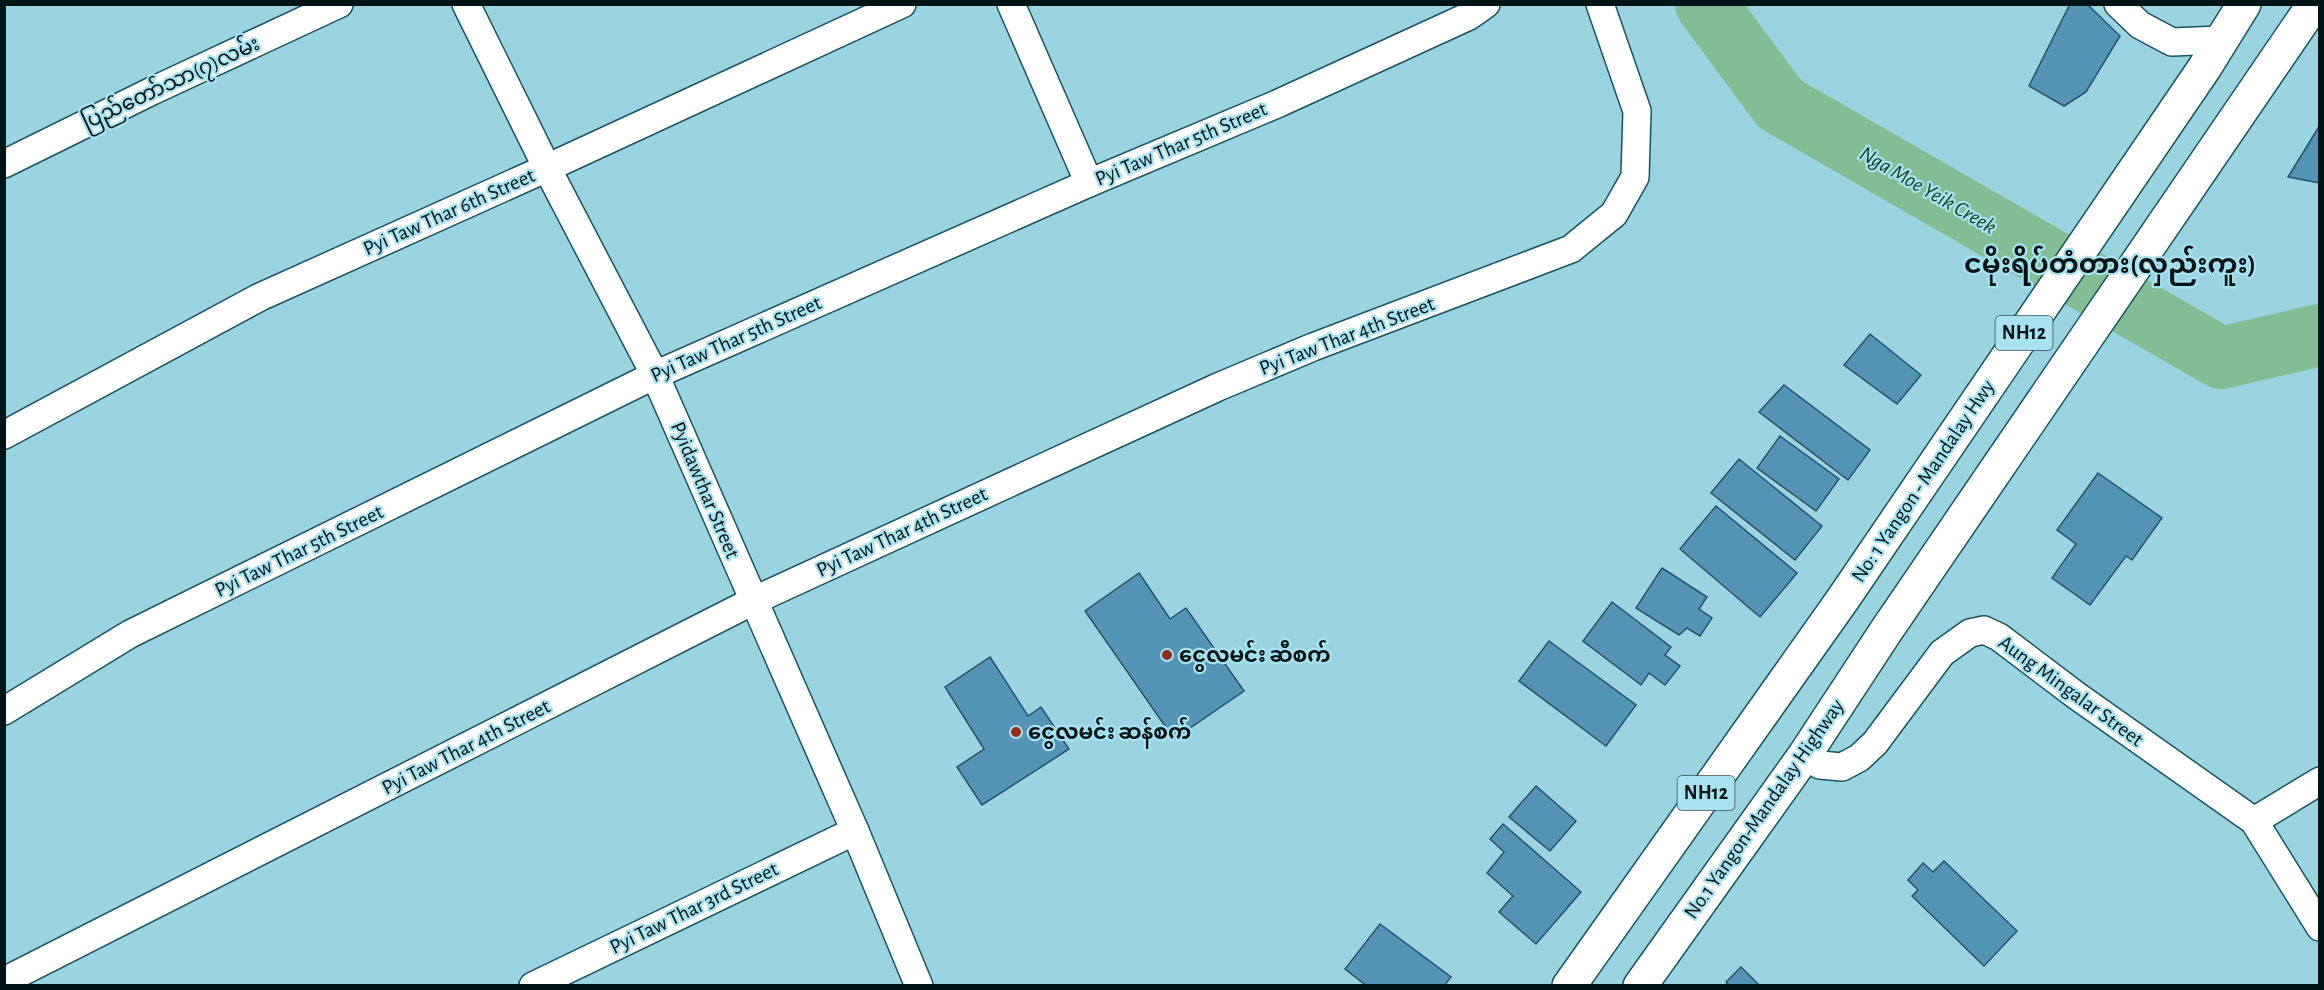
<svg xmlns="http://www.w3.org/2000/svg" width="2324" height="990" viewBox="0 0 2324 990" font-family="'Alegreya Sans','Noto Sans Myanmar',sans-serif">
  <rect width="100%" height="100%" fill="#9bd4e1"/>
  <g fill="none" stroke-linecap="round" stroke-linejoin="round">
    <path stroke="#82bd93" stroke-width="62" d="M1706,4L1780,104L2221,358L2320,335"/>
  </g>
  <g fill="#5394b7" stroke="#27536a" stroke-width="1.5">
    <path d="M2070,4H2087L2120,36L2086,92L2064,106L2029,86Z"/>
    <path d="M2320,125V183L2288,177Z"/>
    <path d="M1870,334L1921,375L1897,404L1844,365Z"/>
    <path d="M1784,385L1870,450L1848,480L1759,412Z"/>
    <path d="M1780,436L1839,479L1816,511L1757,468Z"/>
    <path d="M1739,459L1822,526L1795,560L1711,493Z"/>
    <path d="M2098,473L2162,518L2132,560L2126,556L2090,605L2052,578L2076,544L2057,530Z"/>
    <path d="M1716,506L1797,573L1760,617L1680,549Z"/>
    <path d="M1662,568L1707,597L1699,609L1712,618L1700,636L1687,628L1679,635L1636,608Z"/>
    <path d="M1139,573L1170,619L1186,608L1244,691L1174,739L1085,611Z"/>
    <path d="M1612,602L1671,647L1665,655L1680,666L1665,685L1649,673L1641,685L1583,641Z"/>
    <path d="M1549,641L1636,705L1606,746L1519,681Z"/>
    <path d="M990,657L1028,716L1041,707L1069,749L982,805L957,767L984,749L945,687Z"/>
    <path d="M1536,786L1576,821L1550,851L1509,817Z"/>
    <path d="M1503,824L1581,892L1536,944L1499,912L1513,896L1487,873L1504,852L1490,839Z"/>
    <path d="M1944,861L2017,931L1984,966L1912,896L1918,890L1908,880L1923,863L1933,872Z"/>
    <path d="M1380,924L1451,977L1444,986H1367L1345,969Z"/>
    <path d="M1741,967L1760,986H1729L1726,982Z"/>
  </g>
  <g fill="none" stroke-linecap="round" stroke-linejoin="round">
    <defs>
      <g id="minor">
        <path d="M466,4L547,168L655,375L855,831L919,986"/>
        <path d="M1011,4L1089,183"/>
        <path d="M2118,4L2140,25L2172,42L2220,40"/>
        <path d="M4,164L152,91L339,4"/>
        <path d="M4,435L260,297L547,168L902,4"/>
        <path d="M4,711L130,634L655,375L1089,183L1277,104L1469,16L1486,4"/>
        <path d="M1804,756L1820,765L1842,767L1859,758L1875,743L1942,653L1970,633L1984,630L1999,637L2077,696L2254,821L2320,927"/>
        <path d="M2254,821L2320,781"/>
        <path d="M4,981L753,601L1218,387L1313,347L1571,249L1614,214L1635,177L1637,111L1600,4"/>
        <path d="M533,986L855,831"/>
      </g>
      <g id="trunk">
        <path d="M1569,986L1843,599L2205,67L2244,4"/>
        <path d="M1640,986L1804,756L1886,631L2314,4"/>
      </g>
    </defs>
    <use href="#minor" stroke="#19535f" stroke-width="30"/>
    <use href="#trunk" stroke="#19535f" stroke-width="36"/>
    <use href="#minor" stroke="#fff" stroke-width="27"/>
    <use href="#trunk" stroke="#fff" stroke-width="33"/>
  </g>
  <g fill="#952c17" stroke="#a8e1ef" stroke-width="2">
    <circle cx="1167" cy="655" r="6"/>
    <circle cx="1016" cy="732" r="6"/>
  </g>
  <g text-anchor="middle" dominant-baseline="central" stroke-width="4.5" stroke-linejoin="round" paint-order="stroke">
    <g fill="#a8e1ef" stroke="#325258" stroke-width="1.5">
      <rect x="1995.5" y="316" width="57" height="34" rx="4.5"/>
      <rect x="1677.5" y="776" width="57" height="34" rx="4.5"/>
    </g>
    <g font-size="20" font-weight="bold" fill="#001418">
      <text x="2024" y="333">NH12</text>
      <text x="1706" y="793">NH12</text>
    </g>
    <g font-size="21" fill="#001418" stroke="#a8e1ef">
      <text transform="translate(171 83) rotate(-25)">ပြည်တော်သာ(၇)လမ်း</text>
      <text transform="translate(1181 144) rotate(-23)">Pyi Taw Thar 5th Street</text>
      <text transform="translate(449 212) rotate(-24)">Pyi Taw Thar 6th Street</text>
      <text transform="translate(1347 336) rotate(-21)">Pyi Taw Thar 4th Street</text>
      <text transform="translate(736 339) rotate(-24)">Pyi Taw Thar 5th Street</text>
      <text transform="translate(1923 481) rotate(-56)">No: 1 Yangon - Mandalay Hwy</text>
      <text transform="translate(705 490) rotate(67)">Pyidawthar Street</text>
      <text transform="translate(902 532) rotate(-25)">Pyi Taw Thar 4th Street</text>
      <text transform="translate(299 551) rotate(-26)">Pyi Taw Thar 5th Street</text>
      <text transform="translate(2071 691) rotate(36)">Aung Mingalar Street</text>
      <text transform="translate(466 747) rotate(-27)">Pyi Taw Thar 4th Street</text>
      <text transform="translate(1764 809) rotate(-55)">No.1 Yangon-Mandalay Highway</text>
      <text transform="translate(694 908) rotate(-26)">Pyi Taw Thar 3rd Street</text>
    </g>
    <g font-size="21" font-weight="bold" fill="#001418" stroke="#a8e1ef" text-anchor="start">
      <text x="1179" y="655">ငွေလမင်း ဆီစက်</text>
      <text x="1028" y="732">ငွေလမင်း ဆန်စက်</text>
    </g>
    <g font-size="22" font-style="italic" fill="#123f23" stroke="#a8e1ef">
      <text transform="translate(1928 190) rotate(30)">Nga Moe Yeik Creek</text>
    </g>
    <g font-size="27" font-weight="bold" fill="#001418" stroke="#a8e1ef">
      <text x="2110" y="264">ငမိုးရိပ်တံတား(လှည်းကူး)</text>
    </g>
  </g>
  <rect width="2324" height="990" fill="none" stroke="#001418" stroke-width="12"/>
</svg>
